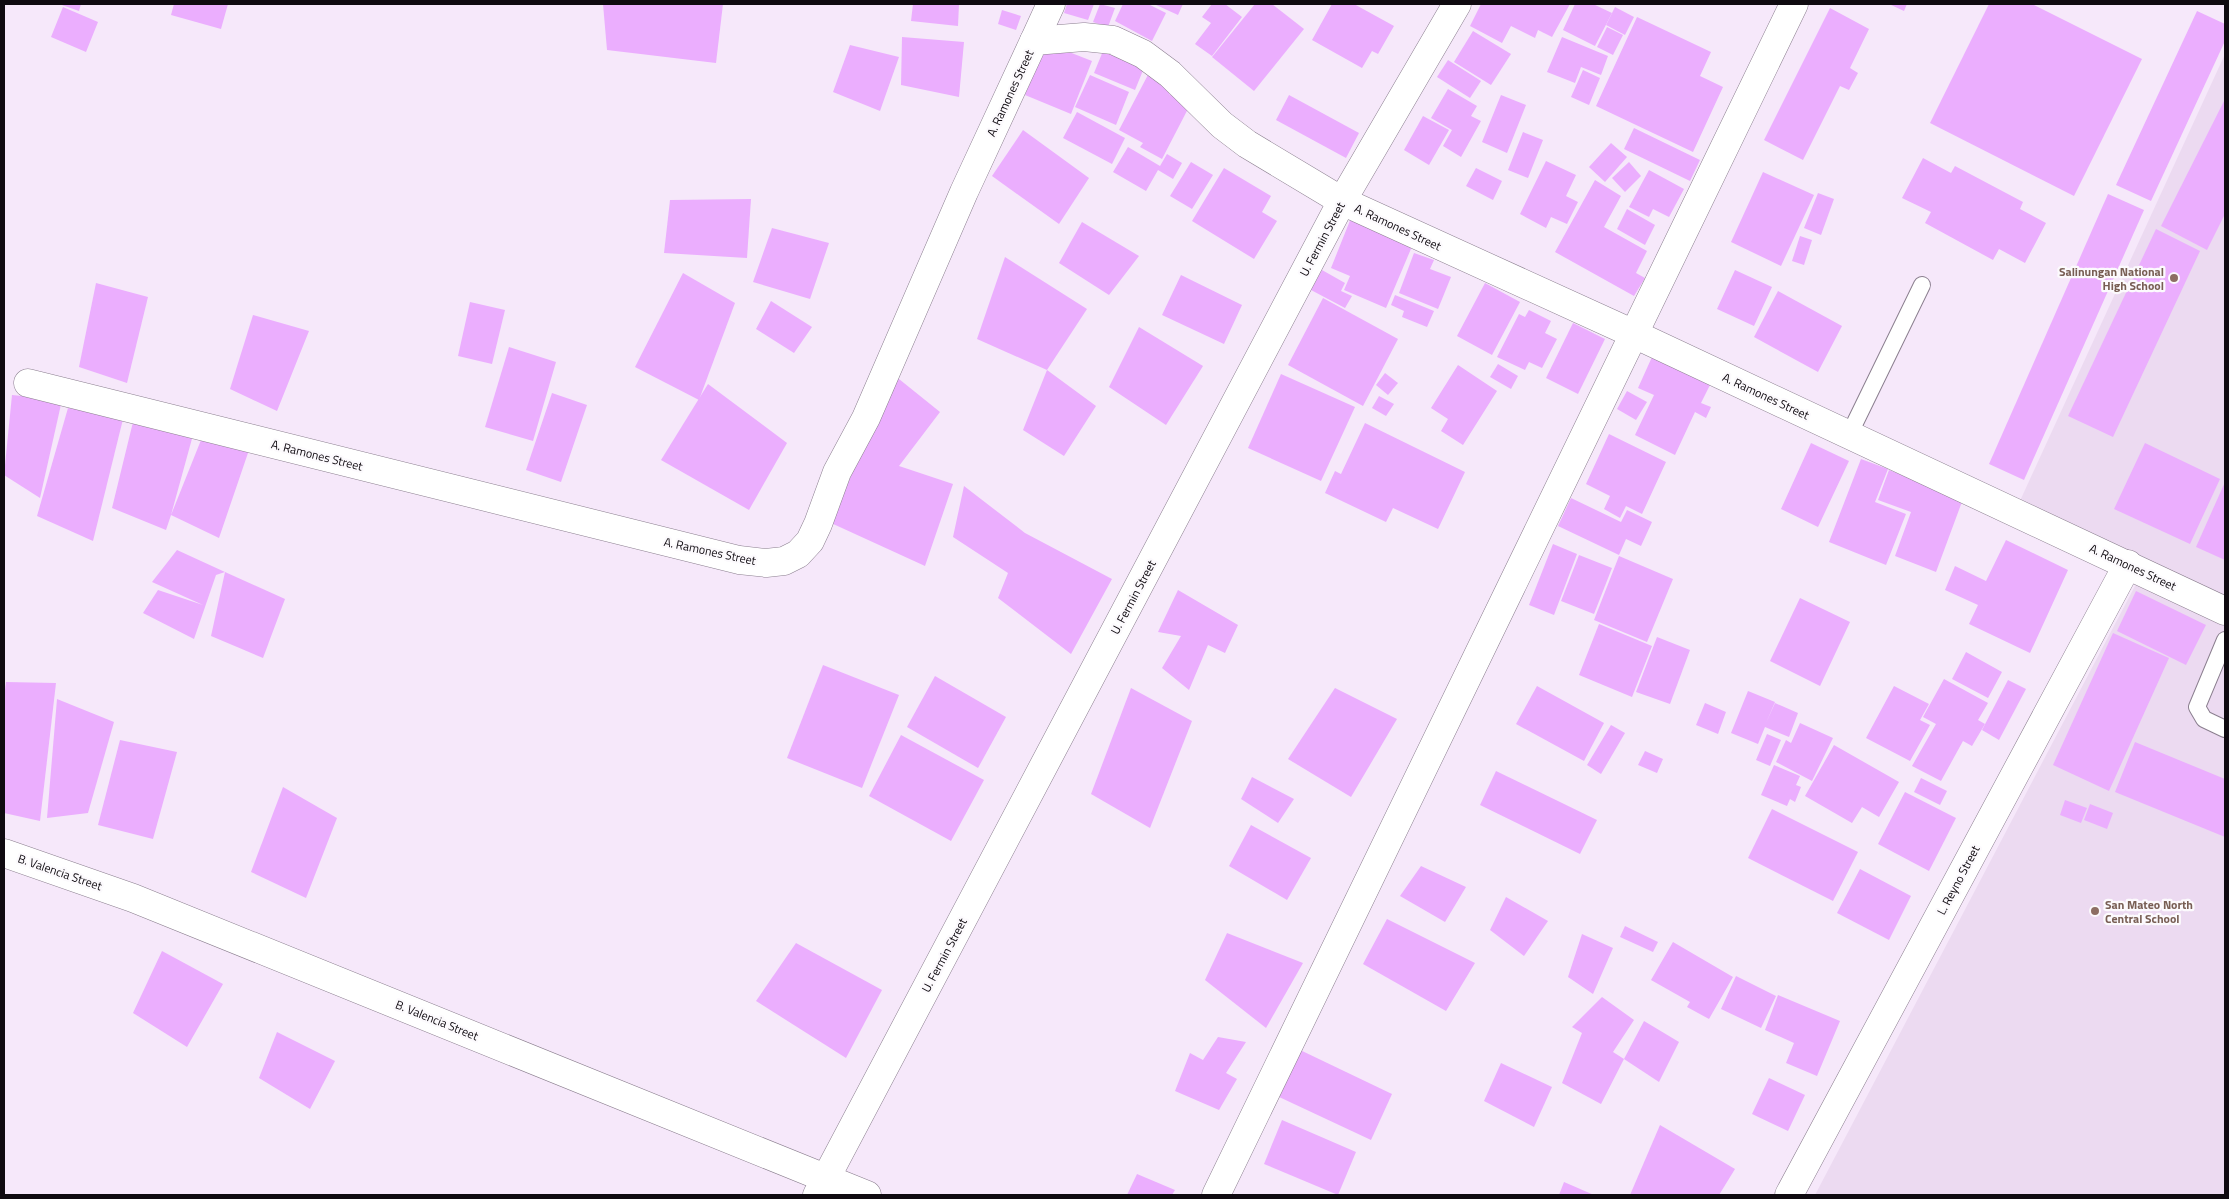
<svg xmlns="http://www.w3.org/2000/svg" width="2229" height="1199" viewBox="0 0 2229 1199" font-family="'Titillium Web',sans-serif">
  <rect width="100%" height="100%" fill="#f6e8fa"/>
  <g fill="#ecdaf1">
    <path d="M2225,54V596L2019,503Z"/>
    <path d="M2136,584L2225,626V1195H1815Z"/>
  </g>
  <g fill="#ebaefe">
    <path d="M59,4H81L79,11Z"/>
    <path d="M174,4H228L221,29L171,15Z"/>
    <path d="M603,4H723L716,63L607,50Z"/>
    <path d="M913,4H959L958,26L911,21Z"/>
    <path d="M1067,4H1094L1088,20L1064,13Z"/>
    <path d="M1100,4L1115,8L1108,27L1093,22Z"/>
    <path d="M1123,4H1148L1166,13L1152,41L1115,21Z"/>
    <path d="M1154,4H1183L1178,15Z"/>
    <path d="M1212,4H1225L1242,17L1212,56L1195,44L1211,23L1202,17Z"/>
    <path d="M1255,4H1272L1304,29L1254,91L1212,57Z"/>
    <path d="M1332,4H1354L1394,26L1378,54L1372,51L1362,68L1312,40Z"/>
    <path d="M1481,4H1570L1552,37L1538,30L1535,38L1511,26L1502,43L1470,26Z"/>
    <path d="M1575,4H1593L1612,13L1595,46L1563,30Z"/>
    <path d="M1889,4H1907L1904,11Z"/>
    <path d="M1989,4H2032L2142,59L2074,196L1930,123Z"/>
    <path d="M63,7L98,22L86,52L51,37Z"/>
    <path d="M1615,7L1634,17L1625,35L1606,25Z"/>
    <path d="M1830,8L1869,29L1850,68L1858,73L1849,90L1840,86L1803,160L1764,140Z"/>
    <path d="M1002,10L1021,16L1016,30L998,24Z"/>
    <path d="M2197,11L2225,24V41L2151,201L2116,185Z"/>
    <path d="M1637,17L1711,52L1700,76L1723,87L1693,152L1596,106Z"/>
    <path d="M1607,27L1623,35L1613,55L1597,47Z"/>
    <path d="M1473,31L1511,54L1491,85L1454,62Z"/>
    <path d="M902,37L964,42L959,97L901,85Z"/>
    <path d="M1562,37L1608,56L1601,75L1581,67L1575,83L1547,72Z"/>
    <path d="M1046,43L1092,61L1071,114L1025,95Z"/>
    <path d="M850,45L899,57L880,111L833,92Z"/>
    <path d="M1103,51L1144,68L1135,90L1094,73Z"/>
    <path d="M1448,60L1481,81L1470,98L1437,77Z"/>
    <path d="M1583,70L1600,78L1589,105L1571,97Z"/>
    <path d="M1150,71L1174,84L1169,94L1190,105L1162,159L1140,147L1143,143L1119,130Z"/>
    <path d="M1090,75L1129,92L1116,125L1075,107Z"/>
    <path d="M1448,89L1477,106L1471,116L1481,121L1461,157L1443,146L1452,130L1431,118Z"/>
    <path d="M1289,95L1359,133L1346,158L1276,120Z"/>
    <path d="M1501,95L1526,105L1507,153L1482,142Z"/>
    <path d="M2224,101L2225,102V214L2207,250L2161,226Z"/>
    <path d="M1077,112L1125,138L1112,164L1063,138Z"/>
    <path d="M1423,116L1449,130L1429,165L1404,150Z"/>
    <path d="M1634,128L1700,160L1690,181L1624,149Z"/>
    <path d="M1023,130L1089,178L1059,224L992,176Z"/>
    <path d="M1523,132L1543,140L1528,178L1508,170Z"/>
    <path d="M1611,143L1627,157L1605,182L1589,167Z"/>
    <path d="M1128,147L1160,166L1167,154L1182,163L1173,179L1158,170L1146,191L1113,172Z"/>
    <path d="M1923,158L1951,173L1955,166L2023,202L2020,209L2046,223L2025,263L1999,249L1993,260L1925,223L1931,212L1902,198Z"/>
    <path d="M1546,161L1576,175L1566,196L1578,202L1567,224L1551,217L1546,228L1520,214Z"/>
    <path d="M1191,162L1213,175L1192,209L1170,196Z"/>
    <path d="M1629,162L1641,176L1625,192L1612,178Z"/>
    <path d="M1224,168L1271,196L1262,212L1277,221L1254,259L1192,221Z"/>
    <path d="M1476,168L1502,181L1493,200L1466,186Z"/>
    <path d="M1649,170L1684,189L1669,217L1653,209L1649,217L1629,207Z"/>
    <path d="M1763,172L1814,195L1781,266L1731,242Z"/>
    <path d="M1595,180L1621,196L1604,227L1647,251L1636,273L1645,278L1634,296L1555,252Z"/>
    <path d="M1818,193L1834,199L1821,235L1804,228Z"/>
    <path d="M2108,194L2144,210L2024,480L1989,464Z"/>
    <path d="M751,199L747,258L664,253L670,200Z"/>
    <path d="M1627,209L1655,225L1645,245L1617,229Z"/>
    <path d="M1351,218L1413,244L1386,308L1344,290L1350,276L1331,268Z"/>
    <path d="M1082,222L1139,256L1109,295L1059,263Z"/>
    <path d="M772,228L829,243L810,299L753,282Z"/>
    <path d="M2156,229L2200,251L2113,437L2068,416Z"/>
    <path d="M1800,236L1812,240L1804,265L1792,261Z"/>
    <path d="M1414,253L1434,260L1430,269L1451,277L1438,309L1399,293Z"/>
    <path d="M1005,257L1087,309L1047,370L977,339Z"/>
    <path d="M1322,270L1345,283L1341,291L1352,296L1345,308L1311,290Z"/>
    <path d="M1735,270L1772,287L1754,326L1717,309Z"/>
    <path d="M683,273L735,303L699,400L635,367Z"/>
    <path d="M1181,275L1242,305L1224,344L1162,315Z"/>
    <path d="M96,283L148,297L127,383L79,367Z"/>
    <path d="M1485,283L1520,302L1492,355L1457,336Z"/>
    <path d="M1778,291L1842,326L1818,372L1754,337Z"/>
    <path d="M1395,295L1434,311L1427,327L1402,317L1404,311L1391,305Z"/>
    <path d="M1323,298L1398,339L1363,406L1288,365Z"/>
    <path d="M771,301L812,327L794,353L756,329Z"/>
    <path d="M470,302L505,310L492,364L458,356Z"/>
    <path d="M1529,310L1551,321L1545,333L1557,339L1542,368L1529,362L1525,370L1497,357L1519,314L1525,317Z"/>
    <path d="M253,315L309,331L277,411L230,389Z"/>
    <path d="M1573,323L1605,339L1578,394L1546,378Z"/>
    <path d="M1139,327L1203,366L1166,425L1109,387Z"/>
    <path d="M509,347L556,362L533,441L485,427Z"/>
    <path d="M1652,357L1710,385L1701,403L1711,407L1706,418L1695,412L1675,455L1635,435L1654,395L1638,388Z"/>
    <path d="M1498,364L1518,376L1511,389L1490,377Z"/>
    <path d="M1458,365L1497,391L1463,445L1441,431L1448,419L1431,408Z"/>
    <path d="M1047,370L1096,406L1064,456L1023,430Z"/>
    <path d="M1385,373L1398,383L1388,395L1376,385Z"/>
    <path d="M1281,374L1355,407L1321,481L1248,448Z"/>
    <path d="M894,375L940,412L899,466L953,484L925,566L831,523Z"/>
    <path d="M708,384L787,443L749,510L661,460Z"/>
    <path d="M1627,391L1647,402L1636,420L1617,409Z"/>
    <path d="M552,393L587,405L561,482L526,470Z"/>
    <path d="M12,395L62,400L40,498L4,475Z"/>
    <path d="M1379,396L1394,404L1386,416L1372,408Z"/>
    <path d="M68,408L124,415L93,541L37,516Z"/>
    <path d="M133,422L193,435L171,515L201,440L249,450L219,538L171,515L166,530L112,508Z"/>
    <path d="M1365,423L1465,472L1438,529L1393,508L1386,522L1325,493L1335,471L1341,474Z"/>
    <path d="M1609,434L1666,462L1642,514L1626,506L1620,518L1604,509L1610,496L1586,484Z"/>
    <path d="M1811,443L1849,461L1818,527L1781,509Z"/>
    <path d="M2145,443L2220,479L2190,544L2114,509Z"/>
    <path d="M1861,459L1888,469L1875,502L1906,514L1886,565L1829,542Z"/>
    <path d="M1889,470L1963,499L1936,572L1895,556L1911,512L1878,500Z"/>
    <path d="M2225,482V560L2196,547Z"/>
    <path d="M964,486L1025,533L1112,579L1071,654L998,598L1008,573L953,537Z"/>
    <path d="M1571,498L1621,522L1627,510L1652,522L1641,546L1626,539L1619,555L1558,526Z"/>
    <path d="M2006,540L2068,570L2030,653L1969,624L1978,605L1945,590L1955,566L1986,581Z"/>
    <path d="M1553,544L1577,554L1554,615L1529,605Z"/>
    <path d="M177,550L225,572L216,575L194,639L143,613L158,590L203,605L152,582Z"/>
    <path d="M1579,555L1612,568L1594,614L1561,601Z"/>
    <path d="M1619,556L1673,579L1647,642L1594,620Z"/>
    <path d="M225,572L285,599L263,658L211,636Z"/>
    <path d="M1178,590L1238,625L1225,653L1208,645L1189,690L1162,668L1181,636L1158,632Z"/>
    <path d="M2136,591L2206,625L2186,665L2117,631Z"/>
    <path d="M1800,598L1850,622L1820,686L1770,661Z"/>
    <path d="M1599,624L1652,646L1632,697L1579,675Z"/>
    <path d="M2113,633L2169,658L2109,791L2053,765Z"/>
    <path d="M1657,637L1690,650L1670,704L1636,692Z"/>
    <path d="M1966,652L2002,672L1988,698L1952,679Z"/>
    <path d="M823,665L899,695L862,788L787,758Z"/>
    <path d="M935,676L1006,717L978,768L907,727Z"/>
    <path d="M1944,679L1988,703L1978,720L1985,724L1972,746L1963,741L1941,781L1912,766L1936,724L1923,717Z"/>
    <path d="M2008,680L2026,689L1999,740L1982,730Z"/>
    <path d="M6,682L56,683L40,821L4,813V697Z"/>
    <path d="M1537,686L1604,723L1584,761L1516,724Z"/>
    <path d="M1894,686L1929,704L1920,720L1930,725L1910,761L1866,738Z"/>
    <path d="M1131,688L1192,721L1150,828L1091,794Z"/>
    <path d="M1335,688L1397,719L1351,797L1288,759Z"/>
    <path d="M1748,691L1775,702L1766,723L1775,703L1798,713L1789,737L1765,727L1758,744L1731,733Z"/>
    <path d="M57,699L114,722L88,813L47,818Z"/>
    <path d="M1705,703L1726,712L1718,734L1696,725Z"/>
    <path d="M1800,723L1833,738L1812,781L1776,762L1786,740L1791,743Z"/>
    <path d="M1611,725L1625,733L1601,774L1587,765Z"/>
    <path d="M1767,734L1781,740L1770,766L1756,760Z"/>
    <path d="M901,735L984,780L951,841L869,796Z"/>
    <path d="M120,740L177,752L153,839L98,825Z"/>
    <path d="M2135,742L2225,779V837L2115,792Z"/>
    <path d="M1834,745L1899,782L1879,817L1862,807L1852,823L1805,796Z"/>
    <path d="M1645,751L1663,759L1657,773L1638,765Z"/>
    <path d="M1774,765L1800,776L1796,785L1801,787L1795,802L1790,799L1787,806L1761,795Z"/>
    <path d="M1496,771L1597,820L1580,854L1480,805Z"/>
    <path d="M1252,777L1294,799L1278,823L1241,799Z"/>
    <path d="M1921,778L1947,791L1940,805L1914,792Z"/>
    <path d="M283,787L337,818L306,898L251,872Z"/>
    <path d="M1905,792L1956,818L1929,871L1878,844Z"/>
    <path d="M2065,800L2087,808L2081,823L2060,815Z"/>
    <path d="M2090,804L2113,813L2107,829L2084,820Z"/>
    <path d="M1772,809L1858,852L1833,901L1748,858Z"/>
    <path d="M1251,825L1311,858L1287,900L1229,866Z"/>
    <path d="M1421,866L1466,887L1445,922L1400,896Z"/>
    <path d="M1860,869L1911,896L1889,940L1837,913Z"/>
    <path d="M1506,897L1548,921L1524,956L1490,930Z"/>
    <path d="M1387,919L1475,963L1446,1011L1363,964Z"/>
    <path d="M1625,926L1658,942L1653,952L1620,937Z"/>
    <path d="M1227,933L1303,963L1266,1028L1205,980Z"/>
    <path d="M1582,934L1613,948L1593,994L1568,977Z"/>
    <path d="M1673,942L1733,977L1709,1019L1687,1007L1690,1002L1651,980Z"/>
    <path d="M796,943L882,990L846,1058L756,1001Z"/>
    <path d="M162,951L223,984L187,1047L133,1013Z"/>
    <path d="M1736,976L1776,996L1761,1028L1721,1009Z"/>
    <path d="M1778,995L1840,1021L1817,1076L1786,1063L1794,1043L1765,1030Z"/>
    <path d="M1602,997L1634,1020L1613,1052L1624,1059L1601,1104L1562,1083L1582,1033L1572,1027Z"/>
    <path d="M1644,1021L1679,1042L1659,1082L1624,1059Z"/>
    <path d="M277,1032L335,1061L310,1109L259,1078Z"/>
    <path d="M1218,1037L1246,1042L1226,1073L1237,1079L1219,1110L1175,1091L1190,1053L1203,1060Z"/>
    <path d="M1298,1049L1392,1094L1371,1140L1277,1096Z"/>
    <path d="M1501,1063L1552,1087L1534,1127L1484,1101Z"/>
    <path d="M1769,1078L1805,1095L1788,1131L1752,1114Z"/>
    <path d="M1282,1120L1356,1152L1338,1195L1264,1164Z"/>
    <path d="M1660,1125L1735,1169L1719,1195H1630Z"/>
    <path d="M1137,1174L1175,1190L1172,1195H1127Z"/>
    <path d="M1564,1182L1594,1195H1559Z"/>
  </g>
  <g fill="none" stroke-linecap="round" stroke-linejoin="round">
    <defs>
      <g id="service">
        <path d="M1849,435L1922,285"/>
        <path d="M2225,640L2197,707L2204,719L2225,729"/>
      </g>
      <g id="minor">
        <path d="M1034,41L1051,4"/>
        <path d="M28,383L739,560L766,563L784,561L798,554L810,541L818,524L837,472L866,418L964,192L1034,41L1084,37L1113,40L1143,54L1170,74L1222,125L1247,144L1342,201L1634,334L2225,611"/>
        <path d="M4,853L133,898L867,1195"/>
        <path d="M817,1195L1342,201L1457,4"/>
        <path d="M1216,1195L1794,4"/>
        <path d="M1789,1195L2128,564"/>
      </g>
    </defs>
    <use href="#service" stroke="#8b7f8f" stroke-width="18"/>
    <use href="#minor" stroke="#8b7f8f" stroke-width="29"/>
    <use href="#service" stroke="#fff" stroke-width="16"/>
    <use href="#minor" stroke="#fff" stroke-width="28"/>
  </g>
  <g fill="#8d6e63" stroke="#fcfafd" stroke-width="2">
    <circle cx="2174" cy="278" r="5"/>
    <circle cx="2095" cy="911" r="5"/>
  </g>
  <g text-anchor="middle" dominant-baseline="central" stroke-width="4.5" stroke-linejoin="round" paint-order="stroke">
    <g font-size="12" fill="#0f0a10" stroke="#fcfafd">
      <text transform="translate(1010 93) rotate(-65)">A. Ramones Street</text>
      <text transform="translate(1398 227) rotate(25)">A. Ramones Street</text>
      <text transform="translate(1322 239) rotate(-62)">U. Fermin Street</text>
      <text transform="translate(1766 396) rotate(25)">A. Ramones Street</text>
      <text transform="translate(317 455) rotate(14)">A. Ramones Street</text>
      <text transform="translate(710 551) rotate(12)">A. Ramones Street</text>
      <text transform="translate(2133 567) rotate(25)">A. Ramones Street</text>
      <text transform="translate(1133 597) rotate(-62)">U. Fermin Street</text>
      <text transform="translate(60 872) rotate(19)">B. Valencia Street</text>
      <text transform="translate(1958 880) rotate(-62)">L. Reyno Street</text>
      <text transform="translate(944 955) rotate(-62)">U. Fermin Street</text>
      <text transform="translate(437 1020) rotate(22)">B. Valencia Street</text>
    </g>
    <g font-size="12" font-weight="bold" fill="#785e54" stroke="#fcfafd" text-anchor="end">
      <text x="2164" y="271">Salinungan National<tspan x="2164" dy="14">High School</tspan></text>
      <text x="2105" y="904" text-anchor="start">San Mateo North<tspan x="2105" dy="14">Central School</tspan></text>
    </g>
  </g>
  <rect width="2229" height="1199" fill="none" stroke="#0f0a10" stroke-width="10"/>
</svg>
